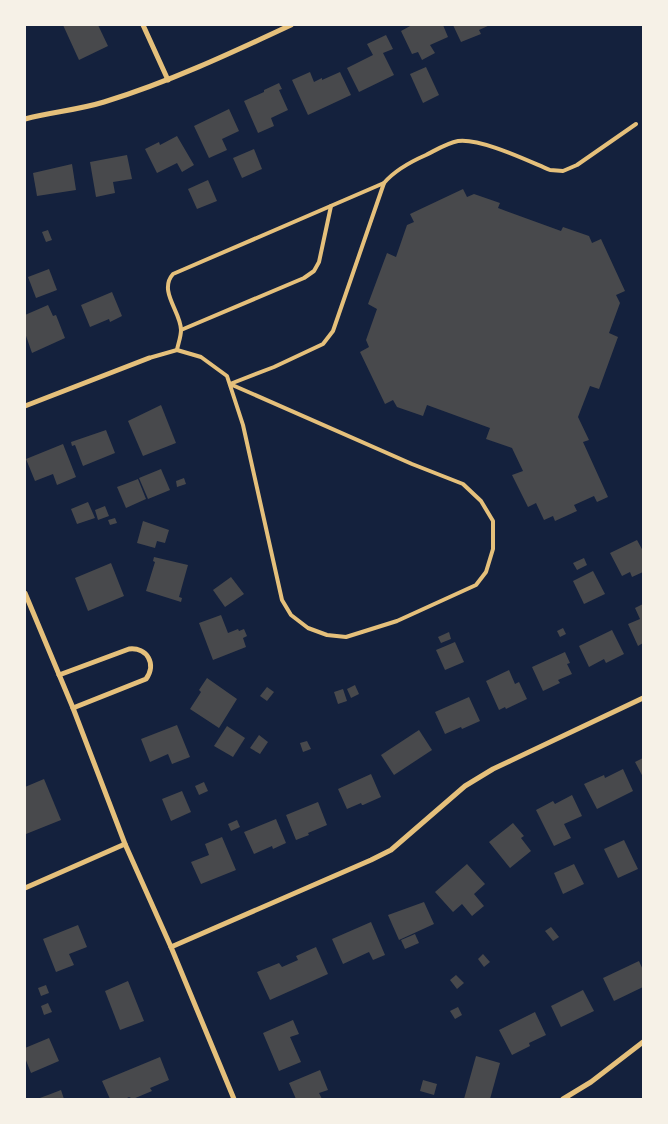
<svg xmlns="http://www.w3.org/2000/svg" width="668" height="1124" viewBox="0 0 668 1124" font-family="'Public Sans',sans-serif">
  <rect width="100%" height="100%" fill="#14213d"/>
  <g fill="#48494c">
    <path d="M63,25H98L108,46L79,60Z"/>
    <path d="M412,25H443L448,37L430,45L435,53L422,60L418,52L412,54L401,31Z"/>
    <path d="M453,25H490L479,30L481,34L461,42Z"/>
    <path d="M386,35L393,49L383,53L394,75L359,92L347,68L373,55L367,44Z"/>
    <path d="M426,67L439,95L423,103L410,74Z"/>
    <path d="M310,72L314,82L322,78V80L340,72L351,95L308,115L292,80Z"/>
    <path d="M279,83L282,89L279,90L288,110L271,118L274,126L258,133L244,101L264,92V90Z"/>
    <path d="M229,109L239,131L222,139L227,150L209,158L194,126Z"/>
    <path d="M177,136L194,165L182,172L177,163L157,173L145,149L159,142L160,145Z"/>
    <path d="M254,149L262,169L242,178L233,158Z"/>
    <path d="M127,155L132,179L113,182L115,193L96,197L90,162Z"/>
    <path d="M72,164L76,190L37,196L33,173Z"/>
    <path d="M208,180L217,201L197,209L188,189Z"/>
    <path d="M463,189L467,197L474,194L500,203L498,208L561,231L563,227L589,236L592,243L601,239L625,291L616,295L620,303L609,333L618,337L599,389L590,386L578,417L589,440L583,442L608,497L597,502L594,496L574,505L577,511L555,521L553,516L544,520L536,503L528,507L512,475L523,471L512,448L486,439L490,428L427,405L423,416L397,407L393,400L385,404L360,352L369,347L366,340L377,309L368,304L387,253L396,257L407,225L414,222L410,214Z"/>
    <path d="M48,230L52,240L46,242L42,232Z"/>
    <path d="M49,269L57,290L36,298L28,277Z"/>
    <path d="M112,292L122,316L110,322L109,319L90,327L81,305Z"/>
    <path d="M48,305L53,316L56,315L65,338L32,353L25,333V315Z"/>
    <path d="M161,405L176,443L143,456L128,421Z"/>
    <path d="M106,430L115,453L83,466L75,445L72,446L71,442Z"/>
    <path d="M63,444L76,477L57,485L53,474L35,481L26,459Z"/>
    <path d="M161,469L170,490L148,499L139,478Z"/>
    <path d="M184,478L186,484L177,487L176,481Z"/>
    <path d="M138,479L146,499L126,508L117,487Z"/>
    <path d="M88,502L95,518L77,524L71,509Z"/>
    <path d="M105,506L109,516L98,520L95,510Z"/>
    <path d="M115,518L117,523L110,525L108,520Z"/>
    <path d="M143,521L169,530L165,543L157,541L155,548L137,543Z"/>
    <path d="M637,540L643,551V572L632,577L630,572L622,576L610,553Z"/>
    <path d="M154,557L188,565L179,597L182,598L181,602L146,591L155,562L153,561Z"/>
    <path d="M584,558L587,565L577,570L573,563Z"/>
    <path d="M111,563L124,596L88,611L75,578Z"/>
    <path d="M593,571L605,594L584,604L573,581Z"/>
    <path d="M231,577L244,594L225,607L213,590Z"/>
    <path d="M643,604V643L638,646L628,624L640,619L635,608Z"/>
    <path d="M221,615L228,633L238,629L239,631L244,629L247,636L243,638L246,647L213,660L199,623Z"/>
    <path d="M563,628L566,634L560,637L557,631Z"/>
    <path d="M612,630L624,654L606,663L604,659L589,667L579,646Z"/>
    <path d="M449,632L451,639L441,643L438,637Z"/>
    <path d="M455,642L464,662L445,670L436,650Z"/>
    <path d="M565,652L570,663L567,664L572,674L558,680L560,683L543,691L532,667Z"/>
    <path d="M509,670L515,684L519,682L527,699L506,709L505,707L499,710L486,681Z"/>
    <path d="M207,678L237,699L219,728L190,709L201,692L199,690Z"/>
    <path d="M355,685L359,694L351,698L347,689Z"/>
    <path d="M267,687L274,692L267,701L260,696Z"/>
    <path d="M343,689L347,701L338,704L334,692Z"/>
    <path d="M469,697L480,721L462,729L461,727L445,734L435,712Z"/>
    <path d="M177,725L190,757L172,764L168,754L150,762L141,739Z"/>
    <path d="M227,726L245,738L233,757L214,746Z"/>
    <path d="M419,730L432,750L394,775L381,755Z"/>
    <path d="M259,735L268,742L260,754L250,748Z"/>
    <path d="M307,741L311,749L303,752L300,743Z"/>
    <path d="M643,758V777L635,762Z"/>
    <path d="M623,769L633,791L597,809L584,784L604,775L605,778Z"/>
    <path d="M371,774L381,797L363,805H362L361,803L347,809L338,789Z"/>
    <path d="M44,779L61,820L26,834L25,787Z"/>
    <path d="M204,782L208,791L199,795L195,786Z"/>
    <path d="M182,791L191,812L171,821L162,799Z"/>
    <path d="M572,795L582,816L564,824L571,838L554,846L536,810L553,801L555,804Z"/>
    <path d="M318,802L327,825L308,833L309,835L296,840L286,815Z"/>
    <path d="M276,819L286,843L273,849L272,846L254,854L244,832Z"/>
    <path d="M237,820L240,827L231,831L228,824Z"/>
    <path d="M513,823L524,836L521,838L531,851L510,868L489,842Z"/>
    <path d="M222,837L236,870L201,884L191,862L209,855L205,844Z"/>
    <path d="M624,840L638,869L618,878L604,849Z"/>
    <path d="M467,864L485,884L474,894L484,906L472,916L462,904L453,912L435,892Z"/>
    <path d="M574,864L584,884L563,894L554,873Z"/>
    <path d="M424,902L434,924L399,940L388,915Z"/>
    <path d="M371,922L385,955L373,960L369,952L343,964L332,939Z"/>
    <path d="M78,925L87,947L69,954L74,965L56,972L43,939Z"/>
    <path d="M551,927L559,937L553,941L545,931Z"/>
    <path d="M415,934L419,943L405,949L401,940Z"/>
    <path d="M316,947L328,974L270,1000L257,972L279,963L282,967L298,960L296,956Z"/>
    <path d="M483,954L490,962L484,967L478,959Z"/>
    <path d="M639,961L643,970V987L614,1001L603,978Z"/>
    <path d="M456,975L464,983L457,989L450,980Z"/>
    <path d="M128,981L144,1021L120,1030L105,991Z"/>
    <path d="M46,985L49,993L41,996L38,988Z"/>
    <path d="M583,990L594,1011L561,1027L551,1006Z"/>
    <path d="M48,1003L52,1012L44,1015L41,1006Z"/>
    <path d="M458,1007L462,1015L455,1019L450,1011Z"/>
    <path d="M535,1012L546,1035L529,1043L530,1046L512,1055L499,1030Z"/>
    <path d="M293,1020L299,1034L290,1037L301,1062L279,1071L263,1033Z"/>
    <path d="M49,1038L59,1061L31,1073L25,1058V1048Z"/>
    <path d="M476,1056L500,1063L490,1099H464Z"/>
    <path d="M160,1057L169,1080L150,1088L152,1091L133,1099L129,1097L125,1099H110L102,1081Z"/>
    <path d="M320,1070L328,1090L319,1093L322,1099H296L289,1083Z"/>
    <path d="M423,1080L437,1084L434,1095L420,1091Z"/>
    <path d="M61,1090L64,1099H37L48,1095Z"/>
  </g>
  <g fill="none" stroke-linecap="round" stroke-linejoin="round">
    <g stroke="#e5c07b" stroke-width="4">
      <path d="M181,330L304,278L314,271L319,262L331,206"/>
      <path d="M177,350C178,344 181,337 181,330C181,312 158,291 173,274L384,183"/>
      <path d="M149,358L177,350L201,357L227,376L243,425L282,600L291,615L308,628L327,635L346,637L397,621L476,585L486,572L493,549V521L481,501L463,484L412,464L230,384"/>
      <path d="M230,384L274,367L323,344L333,331L384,183C395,170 410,162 426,155C436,150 447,143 458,141C481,138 528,161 550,170L563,171L577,165L636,124"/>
    </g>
    <g stroke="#e5c07b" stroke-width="5">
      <path d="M143,25L168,80"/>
      <path d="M25,119C51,112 78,110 104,102C169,82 229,54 291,25"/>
      <path d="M25,406L149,358"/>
      <path d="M25,593L73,708L125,844L171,947L234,1099"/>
      <path d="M59,675L129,649C147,647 157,664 146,679L73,708"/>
      <path d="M25,888L125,844"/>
      <path d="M171,947L371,860L391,850L465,786L493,769L643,698"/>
      <path d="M563,1099L591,1082L643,1042"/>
    </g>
  </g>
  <rect width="668" height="1124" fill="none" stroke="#f6f1e7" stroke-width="52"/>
</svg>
